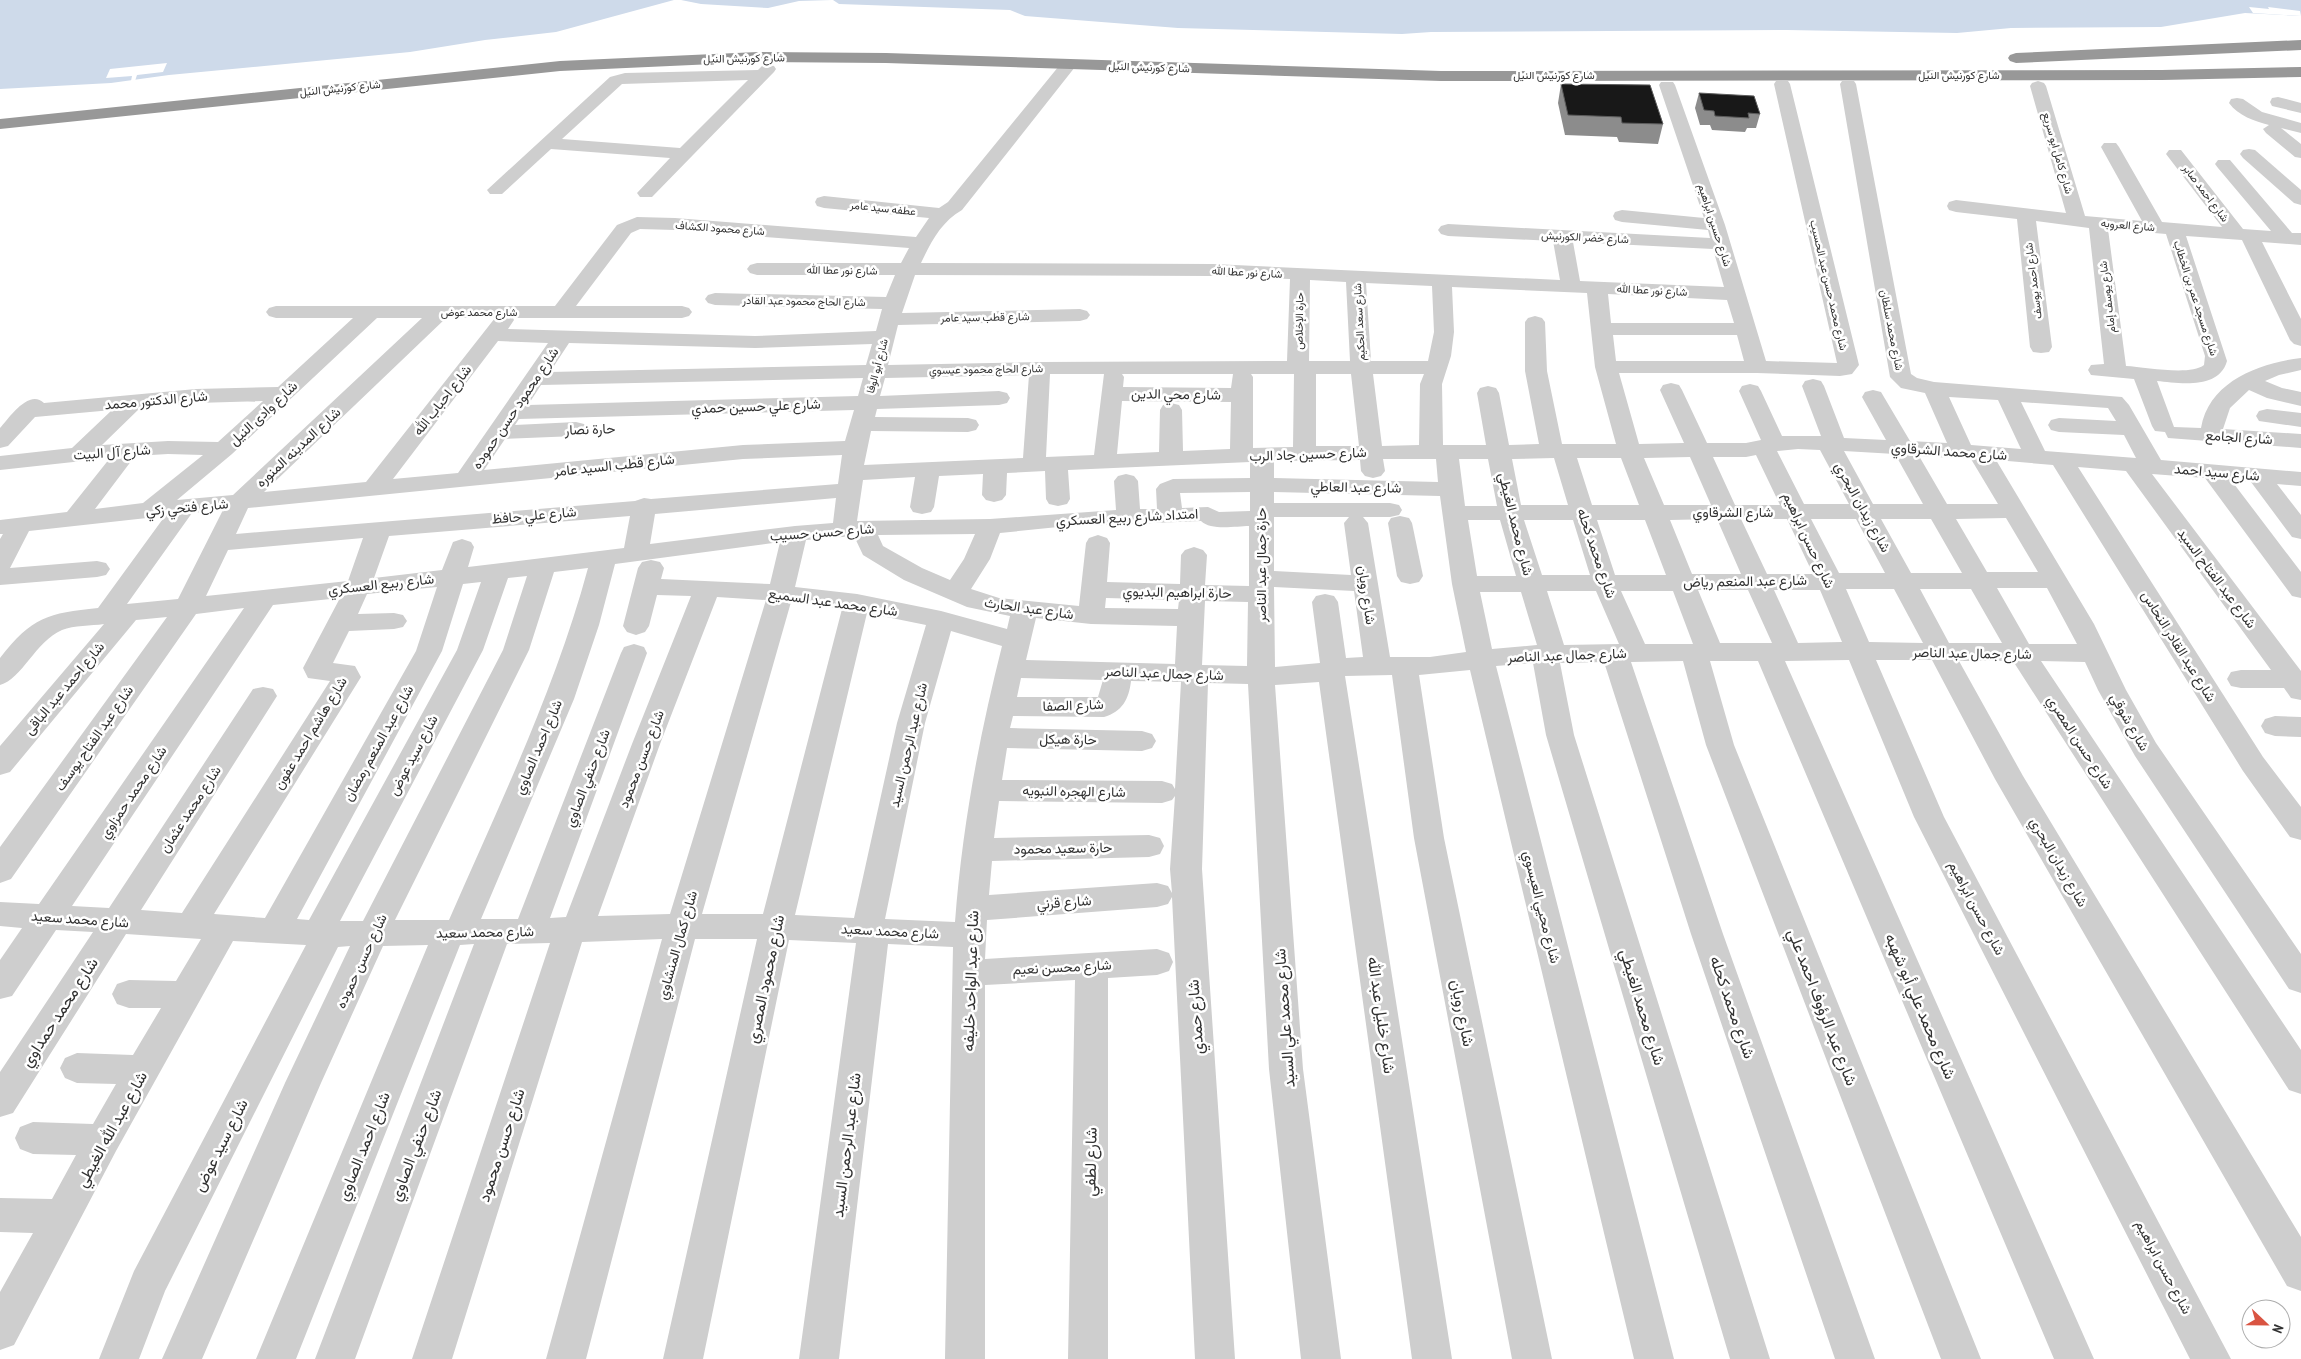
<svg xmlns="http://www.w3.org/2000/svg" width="2301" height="1359" viewBox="0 0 2301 1359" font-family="'PT Sans Narrow',Vazirmatn,sans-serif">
  <rect width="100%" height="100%" fill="#fff"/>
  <g fill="#cedaea">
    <path d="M0,0H674L556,32L485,40L410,52L169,75L111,83L0,89Z"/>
    <path d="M681,0H832L799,1L768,8L701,4Z"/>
    <path d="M833,0H2301V16L2245,13L2161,27L2011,28L1957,33L1787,30L1431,32L1402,34L1178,28L1025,16L1010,10L839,4Z"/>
  </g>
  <g fill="#fff">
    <path d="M2249,7L2269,9L2268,7L2300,11L2301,16L2253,13Z"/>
    <path d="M167,63L163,72L137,75L135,81H131L132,76L106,78L110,69Z"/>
  </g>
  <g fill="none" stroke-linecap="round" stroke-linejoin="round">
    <g fill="#cecece" fill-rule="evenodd">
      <path d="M1069,59L1075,61L1077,64L1075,67L962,210C941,222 931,242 921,263L1213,264L1560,280L1553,241L1448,236L1441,234L1438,230L1441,226L1448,224L1710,238L1708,230L1622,222L1615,220L1613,216L1615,212L1622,210L1704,218L1659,85L1661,82H1673L1675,85L1725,225L1766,361L1837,363L1774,84L1776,81H1788L1790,84L1859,365L1852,374L1840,376L1757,373H1619L1639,444L1684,443L1660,390L1663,385L1671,383L1679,385L1682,390L1707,443H1746L1761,440L1739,391L1742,386L1750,384L1758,386L1761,391L1782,436H1821L1802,386L1805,381L1813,379L1821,381L1824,386L1844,438L1886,440L1862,397L1865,392L1873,390L1881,392L1910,441L1947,443L1925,393L1901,388L1890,377L1840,84L1842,81H1854L1856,84L1911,374L1917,378L1934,382L2122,397L2129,405L2161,460L2301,472V486L2277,484L2301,515V539L2292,537L2251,482L2231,480L2301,572V598L2292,596L2205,478L2152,474L2301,671V700L2291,698L2284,688H2241L2231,686L2227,679L2231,672L2241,670H2271L2126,471L2078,467L2263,757L2301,807V840L2290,837L2243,771L2053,465L1996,460L2094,624L2126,690L2156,743L2301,954V993L2289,989L2135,756L2098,690L2085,662L2041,661L2301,1050V1094L2289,1090L2013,661H1959L2023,776L2301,1237V1291L2287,1286L1995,779L1932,660H1876L1944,817L2231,1359H2190L1914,817L1849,660L1785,661L2094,1359H2054L1758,661H1710L1734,745L1981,1359H1941L1706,745L1683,661L1631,662L1723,934L1875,1359H1835L1691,934L1604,662L1560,663L1574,735L1770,1359H1730L1546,735L1533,663L1496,666L1674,1359H1634L1470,670L1419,675L1444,838L1552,1359H1512L1414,838L1392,675L1345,676L1452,1359H1412L1319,682L1275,685L1303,1069L1341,1359H1301L1269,1069L1248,684L1208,683L1202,869L1235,1359H1195L1172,897L1168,904L1157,907L987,920L985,959L1157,949L1169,953L1173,962L1169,971L1157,975L1108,978V1359H1068L1075,980L985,985V1359H945L953,947L888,944L839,1359H799L856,943L789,940L703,1359H663L757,939H695L586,1359H546L662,939L582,942L452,1359H412L550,943L507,944L355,1359H315L474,944L460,945L296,1359H256L428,945L383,946L321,1083L202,1359H162L285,1083L350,946L338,947L165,1291L139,1359H99L134,1271L306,945L233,941L116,1151L14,1345L0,1350V1292L33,1233L0,1232V1198L52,1199L76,1155L33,1154L20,1149L15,1138L20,1127L33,1122L93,1124L116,1084L77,1083L65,1078L60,1068L65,1058L77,1053L133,1055L161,1008H129L117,1004L112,994L117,984L129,980L176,981L201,939L126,934L13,1113L0,1117V1072L93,932L56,930L12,996L0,999V960L22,928L0,926V902L39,904L244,608L196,614L11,879L0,883V847L167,617L136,620L10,772L0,775V746L104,624C91,626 74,625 62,630C35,642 22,679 0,685V658C32,617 48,613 98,608L165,516L29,531L10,568L97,561L106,563L110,569L106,575L97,577L0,585V539L3,534H0V520L67,512L110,458L0,470V456L72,448L112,410L35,417L8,446L0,448V428C9,418 29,388 44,403L196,389L278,387L353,318H276L269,316L266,312L269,308L276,306H555L617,225L637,217L675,218L916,237L929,218L824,208L817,206L815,202L817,198L824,196L939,208L948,202L1063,61ZM640,229L675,230L909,248L901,263H757L750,265L747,269L750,273L757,275H895L886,297L715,293L708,295L705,299L708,303L715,305L882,309L876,331L755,336L508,329L514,320L513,318H682L689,316L692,312L689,308L682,306H576L631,233ZM1573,242L1713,249L1724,287L1580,281ZM915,275L1213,276L1290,279L1287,361L1040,362L888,365L898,325L1080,321L1087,319L1090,315L1087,311L1080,309L902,313ZM1310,280L1346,282L1350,361H1309ZM1366,283L1432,286L1434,332L1428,361H1371ZM1452,287L1587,293L1595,367L1616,444H1562L1547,371L1545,322L1542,318L1535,316L1528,318L1525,322V371L1539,444L1509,445L1499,393L1496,388L1488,386L1480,388L1477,393L1486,445H1443L1442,384L1451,356L1454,332ZM1608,294L1727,300L1734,323H1611ZM377,318H422L233,495L177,500L232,454ZM446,318H495L366,482L264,492ZM1613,335H1737L1744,361H1616ZM498,341L548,343L458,473L393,479ZM569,343L755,348L872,344L866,365L550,372ZM1050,374H1104L1094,455L1046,457ZM1122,374H1233L1231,388L1123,387L1124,377ZM1251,374H1294L1293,447L1253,448V377ZM1316,374H1351L1359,446H1316ZM1373,374H1424L1420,384L1419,445L1382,446ZM1029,375L1023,458L864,465L871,431L968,432L976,430L979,425L976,420L968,418L875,417L877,409L999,405L1007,403L1010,398L1007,393L999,391L880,396L885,378ZM863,378L858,396L528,405L541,385ZM1949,397L1998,400L2021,449L1971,445ZM263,401L218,442L168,441L102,445L140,408L196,403ZM1122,401L1231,402L1230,449L1183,451L1182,410L1179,405L1171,403L1163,405L1160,410L1159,452L1117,454ZM2021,402L2108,408L2116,421L2059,418L2051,420L2048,425L2051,430L2059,432L2124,435L2136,458L2045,451ZM854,410L845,441L743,445L484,470L505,439L576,436L584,434L587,429L584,424L576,422L515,425L519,419ZM1798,449L1820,450L1849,504H1804L1777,451ZM1844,451L1895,454L1923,504H1873ZM168,454L203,455L143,503L95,509L135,456ZM842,455L838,484L651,499L644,498L635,501L236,534L248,508L743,459ZM1756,455L1780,505H1735L1713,457H1746ZM1919,456L1971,459L1998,504H1947ZM1690,457L1711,505H1664L1644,458ZM1554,458L1568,505H1521L1512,459ZM1577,458H1621L1639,505H1592ZM1383,459H1436L1438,482L1274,478V461L1360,460L1361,471L1365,476L1373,478L1381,476L1385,471ZM1459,459H1488L1497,506H1465ZM1250,462V478L1173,479L1160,484L1156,489L1157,509H1140L1138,481L1134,476L1126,474L1118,476L1114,481L1116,510L990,519L857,521L863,480L915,477L910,507L913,512L922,514L931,512L934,507L939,476L983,474L982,495L986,500L994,502L1002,500L1006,495L1007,473L1045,471L1046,499L1049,504L1058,506L1067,504L1070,499L1068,470ZM1250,492V511L1219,512L1208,507L1182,508L1180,493ZM1274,492L1440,496L1452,584L1466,652L1430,657H1390L1368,523L1363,517H1390L1399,515L1402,510L1399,505L1390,503H1274ZM836,498L833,523L795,526L650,544L655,514ZM223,510L178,599L127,604L192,513ZM630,516L624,548L468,567L474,547L471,542L462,539L453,542L442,570L374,578L389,536ZM1274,517H1349L1344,523L1351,575L1274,571ZM2006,518L2038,572H1987L1956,519ZM1717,519L1741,574H1692L1670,520ZM1741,519H1787L1813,574H1767ZM1811,519H1856L1885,573H1839ZM1881,519H1931L1962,573H1911ZM1468,520H1500L1516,576H1477ZM1524,520H1573L1590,575H1542ZM1597,520H1645L1666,575H1615ZM1201,521C1211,531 1236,526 1249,526V586L1205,585L1207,555L1203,550L1194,547L1185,550L1181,555L1180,584L1107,582L1110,543L1107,538L1098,535L1089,538L1086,543L1079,606L999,598L971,589L990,559L1000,533L1058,527ZM975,534L964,559L950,580L922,568L883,546L878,535ZM854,536L863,555L904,580L967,607L1010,616L1007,629L941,611L857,594L795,587L806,540ZM363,538L348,581L206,596L228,550ZM780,542L770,584L661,579L664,568L660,562L651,560L642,562L638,568L623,626L627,632L636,635L645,632L649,626L657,595L691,596L632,744L566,917L550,918L647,653L644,647L634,644L624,647L621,653L518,919H481L574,699L599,625L615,564ZM588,568C555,690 500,803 449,920H395L529,650L554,572ZM527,576L503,650L363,921H340L483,650L508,578ZM481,582L457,650L309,920L297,919L442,651L463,584ZM437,587L416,651L265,918L214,914L361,677L355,666L333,663L349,631L394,629L403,627L407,621L403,615L394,613L358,614L367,594ZM1274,587L1354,591L1363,657L1346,658L1338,602L1334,596L1325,594L1316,596L1312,602L1320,663L1275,667ZM1997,588H2047L2077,644H2029ZM1846,589H1894L1923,643L1869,642ZM1920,589H1971L2002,643H1949ZM1698,590H1748L1772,643H1720ZM1774,590H1820L1842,642L1798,643ZM1547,591H1596L1619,644L1564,645ZM1621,591H1673L1693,644H1645ZM1480,592H1521L1537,645L1492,649ZM717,597L766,600L670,914L598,916L660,744ZM340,598L303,668L308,678L330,681L182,913L141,910L277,696L273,689L263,687L253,689L109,908L72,906L273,605ZM1106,598L1179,600L1178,609L1105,608ZM1205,601L1248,602L1247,666L1202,665ZM791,602L842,609L763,914H702ZM867,613L926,625L897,723L854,918L795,915ZM1036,618L1091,624L1177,626L1175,664L1026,660ZM951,631L1002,646C979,737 962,828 955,922L885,919L925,723ZM1021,678L1103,680L1098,697H1017ZM1131,681L1181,682L1175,789L1172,784L1162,781L1002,780L1007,748L1142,751L1152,748L1156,741L1152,734L1142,731L1010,728L1013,716L1104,717C1122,712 1129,699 1131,681ZM1175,796L1170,869L1172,893L1168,886L1157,883L989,895L992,861L1149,857L1160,854L1164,846L1160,838L1149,835L994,838L999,801L1162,803L1172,800Z"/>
      <path d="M768,64L774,66L776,69L774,72L652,197H640L637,193L670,158L551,149L502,194H490L487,190L610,77L625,73L758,70L762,66ZM748,80L680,148L562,139L622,84Z"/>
      <path d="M2038,81L2044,83L2046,86L2085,216L2142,221L2101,147L2104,143H2116L2119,147L2162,222L2222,227L2166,154L2169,150H2181L2243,229L2271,231L2218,168L2215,164L2218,160H2230L2292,233H2301V245L2262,242L2301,319V346L2294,344L2290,340L2242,240L2186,236L2227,361C2219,390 2179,383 2157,381L2174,427L2201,428C2209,381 2260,363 2301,358V370L2279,375L2265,381L2282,388L2301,392V406L2267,398L2249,390L2230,408L2223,429L2301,434V448L2168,438L2165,432L2155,431L2152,426L2134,379L2091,375L2088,370L2091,365L2104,364L2089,228L2036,221L2052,347L2049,352L2041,353L2033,352L2030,347L2017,219L1956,212L1949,210L1947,206L1949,202L1956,200L2066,213L2030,86L2032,83ZM2108,229L2166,234L2205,356L2204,365C2190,376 2145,367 2126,366Z"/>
      <path d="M2278,97L2301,103V113L2272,106L2270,102L2272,98Z"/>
      <path d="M2237,98L2243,99L2262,112L2301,123V133L2281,128L2301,144V158L2295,157L2266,133L2263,129L2269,125C2255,121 2238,116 2229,103L2231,99Z"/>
      <path d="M2249,149L2255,150L2301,190V205L2294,203L2243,158L2240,154L2243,150Z"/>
      <path d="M2267,409L2301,413V427L2259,421L2256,416L2259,411Z"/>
      <path d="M1400,516L1409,518L1412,523L1423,576L1419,582L1410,584L1401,582L1397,576L1388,523L1391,518Z"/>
      <path d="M2275,716L2301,717V737L2275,736L2265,733L2261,726L2265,719Z"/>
    </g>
    <g fill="#989898" fill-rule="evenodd">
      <path d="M2301,40V50L2016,63L2010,61L2008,58L2010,55L2016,53Z"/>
      <path d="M758,52L886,53L1441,71L2162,70L2301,67V77L2162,80L1441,81L886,63L758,62L560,71L0,129V119L560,61Z"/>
    </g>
  </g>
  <g fill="#8c8c8c">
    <path d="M1561,84L1663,124L1658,144L1619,142L1617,137L1565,135L1558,103Z"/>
    <path d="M1699,93L1760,114L1756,128H1747L1745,132L1712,130L1710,125H1700L1695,108Z"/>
  </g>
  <g fill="#181818" stroke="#5d5d5d">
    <path d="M1561,84L1650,85L1663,124L1622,123L1621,117L1568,115Z"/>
    <path d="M1699,93L1754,96L1760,114L1748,113L1749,118L1715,116L1714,111L1704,110Z"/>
  </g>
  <g text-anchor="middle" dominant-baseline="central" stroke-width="5" stroke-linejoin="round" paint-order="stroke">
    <g font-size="11" fill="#313131" stroke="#fff">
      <text transform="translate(744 58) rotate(-1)">شارع كورنيش النيل</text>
      <text transform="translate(1149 67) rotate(2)">شارع كورنيش النيل</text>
      <text x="1554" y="75">شارع كورنيش النيل</text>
      <text x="1959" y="75">شارع كورنيش النيل</text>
      <text transform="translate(340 88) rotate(-6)">شارع كورنيش النيل</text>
      <text transform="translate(2058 153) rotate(74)">شارع كامل ابو سريع</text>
      <text transform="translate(2206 193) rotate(53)">شارع احمد صابر</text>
      <text transform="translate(883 208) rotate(6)">عطفه سيد عامر</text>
      <text transform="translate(1715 225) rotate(72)">شارع حسين ابراهيم</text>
      <text transform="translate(2128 225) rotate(5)">شارع العروبه</text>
      <text transform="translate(720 228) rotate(4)">شارع محمود الكشاف</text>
      <text transform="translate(1585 237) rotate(3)">شارع خضر الكورنيش</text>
      <text transform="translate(842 270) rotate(1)">شارع نور عطا الله</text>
      <text transform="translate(1247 272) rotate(3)">شارع نور عطا الله</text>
      <text transform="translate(2033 281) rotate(-97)">شارع احمد يوسف</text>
      <text transform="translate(1829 285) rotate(77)">شارع محمد حسن عبد الحسيب</text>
      <text transform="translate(1652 290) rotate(3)">شارع نور عطا الله</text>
      <text transform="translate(2107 297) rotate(-97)">شارع يوسف إمام</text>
      <text transform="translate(2196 298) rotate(72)">شارع مسجد عمر بن الخطاب</text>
      <text transform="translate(804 301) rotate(1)">شارع الحاج محمود عبد القادر</text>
      <text x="479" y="312">شارع محمد عوض</text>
      <text transform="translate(985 317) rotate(-1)">شارع قطب سيد عامر</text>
      <text transform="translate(1299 321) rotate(-89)">حارة الإخلاص</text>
      <text transform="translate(1359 322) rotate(-93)">شارع سعد الحكيم</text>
      <text transform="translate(1892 330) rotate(79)">شارع محمد سلطان</text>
      <text transform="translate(877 366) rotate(-75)">شارع أبو الوفا</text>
      <text transform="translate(986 369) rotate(-1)">شارع الحاج محمود عيسوي</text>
    </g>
    <g font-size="14" fill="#313131" stroke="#fff">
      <text transform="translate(1176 394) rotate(1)">شارع محي الدين</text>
      <text transform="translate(156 400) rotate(-5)">شارع الدكتور محمد</text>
      <text transform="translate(442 400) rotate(-52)">شارع احباب الله</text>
      <text transform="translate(756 406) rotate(-2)">شارع علي حسين حمدي</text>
      <text transform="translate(515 408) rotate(-56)">شارع محمود حسن حموده</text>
      <text transform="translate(263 413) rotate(-43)">شارع وادى النيل</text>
      <text transform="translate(590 429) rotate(-2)">حارة نصار</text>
      <text transform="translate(2239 437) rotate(4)">شارع الجامع</text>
      <text transform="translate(298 447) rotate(-43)">شارع المدينه المنوره</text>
      <text transform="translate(1949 451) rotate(4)">شارع محمد الشرقاوي</text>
      <text transform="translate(112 452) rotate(-4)">شارع آل البيت</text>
      <text transform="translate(1308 454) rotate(-2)">شارع حسين جاد الرب</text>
      <text transform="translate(614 465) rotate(-6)">شارع قطب السيد عامر</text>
      <text transform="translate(2217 472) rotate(5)">شارع سيد احمد</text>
      <text transform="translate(1356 487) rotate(1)">شارع عبد العاطي</text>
      <text transform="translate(187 507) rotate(-5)">شارع فتحي زكي</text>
      <text transform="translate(1863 507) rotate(61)">شارع زيدان البحري</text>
      <text x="1733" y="512">شارع الشرقاوي</text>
      <text transform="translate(534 515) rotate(-5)">شارع علي حافظ</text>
      <text transform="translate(1127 517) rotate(-3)">امتداد شارع ربيع العسكري</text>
      <text transform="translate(1516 524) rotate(76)">شارع محمد الغيطي</text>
      <text transform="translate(822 532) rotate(-4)">شارع حسن حسيب</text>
      <text transform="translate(1809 540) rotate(65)">شارع حسن ابراهيم</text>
      <text transform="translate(1597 553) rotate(71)">شارع محمد كحله</text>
      <text transform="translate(1261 565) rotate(-90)">حارة جمال عبد الناصر</text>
      <text transform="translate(2217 578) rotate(53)">شارع عبد الفتاح السيد</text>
      <text transform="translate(1745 581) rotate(-1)">شارع عبد المنعم رياض</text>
      <text transform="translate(381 584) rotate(-6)">شارع ربيع العسكري</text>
      <text transform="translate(1177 592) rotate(1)">حارة ابراهيم البديوي</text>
      <text transform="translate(1367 595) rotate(82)">شارع رويان</text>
      <text transform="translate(833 602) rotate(8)">شارع محمد عبد السميع</text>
      <text transform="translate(1029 608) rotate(8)">شارع عبد الحارث</text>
      <text transform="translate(2179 646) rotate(58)">شارع عبد القادر النحاس</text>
      <text transform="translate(1972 653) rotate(1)">شارع جمال عبد الناصر</text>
      <text transform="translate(1567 655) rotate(-2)">شارع جمال عبد الناصر</text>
      <text transform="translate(1164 673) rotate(2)">شارع جمال عبد الناصر</text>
      <text transform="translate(64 688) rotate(-50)">شارع احمد عبد الباقى</text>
      <text transform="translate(1073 705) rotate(-2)">شارع الصفا</text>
      <text transform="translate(2130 722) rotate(60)">شارع شوقي</text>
      <text transform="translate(310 733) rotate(-59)">شارع هاشم احمد عفون</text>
      <text transform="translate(94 738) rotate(-55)">شارع عبد الفتاح يوسف</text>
      <text transform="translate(1068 739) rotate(1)">حارة هيكل</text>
      <text transform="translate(2080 742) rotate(57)">شارع حسن المصري</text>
      <text transform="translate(378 743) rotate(-61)">شارع عبد المنعم رمضان</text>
      <text transform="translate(908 745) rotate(-77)">شارع عبد الرحمن السيد</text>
      <text transform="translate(538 747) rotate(-67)">شارع احمد الصاوي</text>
      <text transform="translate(413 755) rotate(-62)">شارع سيد عوض</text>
      <text transform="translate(641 759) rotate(-69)">شارع حسن محمود</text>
      <text transform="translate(587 778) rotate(-69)">شارع حنفي الصاوي</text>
      <text transform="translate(1074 791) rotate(1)">شارع الهجره النبويه</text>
      <text transform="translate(133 792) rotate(-56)">شارع محمد حمزاوي</text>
      <text transform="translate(190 809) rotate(-57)">شارع محمد عثمان</text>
      <text transform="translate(1063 848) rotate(-1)">حارة سعيد محمود</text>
      <text transform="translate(2059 862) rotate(60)">شارع زيدان البحري</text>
      <text transform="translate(1064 902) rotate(-4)">شارع قرني</text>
      <text transform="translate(1542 907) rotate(76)">شارع محيي العيسوي</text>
      <text transform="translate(1977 908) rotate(62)">شارع حسن ابراهيم</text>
      <text transform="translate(80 919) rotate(4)">شارع محمد سعيد</text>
      <text transform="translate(890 931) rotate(3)">شارع محمد سعيد</text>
      <text transform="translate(485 932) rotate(-1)">شارع محمد سعيد</text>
      <text transform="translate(677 945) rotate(-74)">شارع كمال المنشاوي</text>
      <text transform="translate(361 961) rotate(-65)">شارع حسن حموده</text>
      <text transform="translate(1062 967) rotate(-3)">شارع محسن نعيم</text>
      <text transform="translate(2164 1267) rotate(62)">شارع حسن ابراهيم</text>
    </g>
    <g font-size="16" fill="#313131" stroke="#fff">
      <text transform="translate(765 979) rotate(-78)">شارع محمود المصري</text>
      <text transform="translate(970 981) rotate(-88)">شارع عبد الواحد خليفه</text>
      <text transform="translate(1921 1006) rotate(67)">شارع محمد علي أبو شهبه</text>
      <text transform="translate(1643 1007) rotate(73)">شارع محمد الغيطي</text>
      <text transform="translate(1733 1007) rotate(71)">شارع محمد كحله</text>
      <text transform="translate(1823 1007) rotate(69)">شارع عبد الرؤوف احمد علي</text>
      <text transform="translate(59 1012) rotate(-57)">شارع محمد حمداوي</text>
      <text transform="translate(1463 1013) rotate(79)">شارع رويان</text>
      <text transform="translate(1382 1015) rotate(82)">شارع خليل عبد الله</text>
      <text transform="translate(1195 1017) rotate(-94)">شارع حمدي</text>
      <text transform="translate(1284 1018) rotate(-94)">شارع محمد علي السيد</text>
      <text transform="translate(111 1129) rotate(-61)">شارع عبد الله الغيطي</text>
      <text transform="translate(220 1145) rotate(-63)">شارع سيد عوض</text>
      <text transform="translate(415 1145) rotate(-69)">شارع حنفي الصاوي</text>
      <text transform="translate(501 1145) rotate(-72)">شارع حسن محمود</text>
      <text transform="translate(846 1145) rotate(-83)">شارع عبد الرحمن السيد</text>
      <text transform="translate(363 1146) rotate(-68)">شارع احمد الصاوي</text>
      <text transform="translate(1090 1162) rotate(-89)">شارع لطفي</text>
    </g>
  </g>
  <g transform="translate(2266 1324) rotate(112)"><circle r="24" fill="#ffffff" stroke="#adadad"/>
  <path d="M0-4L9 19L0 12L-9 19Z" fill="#d95442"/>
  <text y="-8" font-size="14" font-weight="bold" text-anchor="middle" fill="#313131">N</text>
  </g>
</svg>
